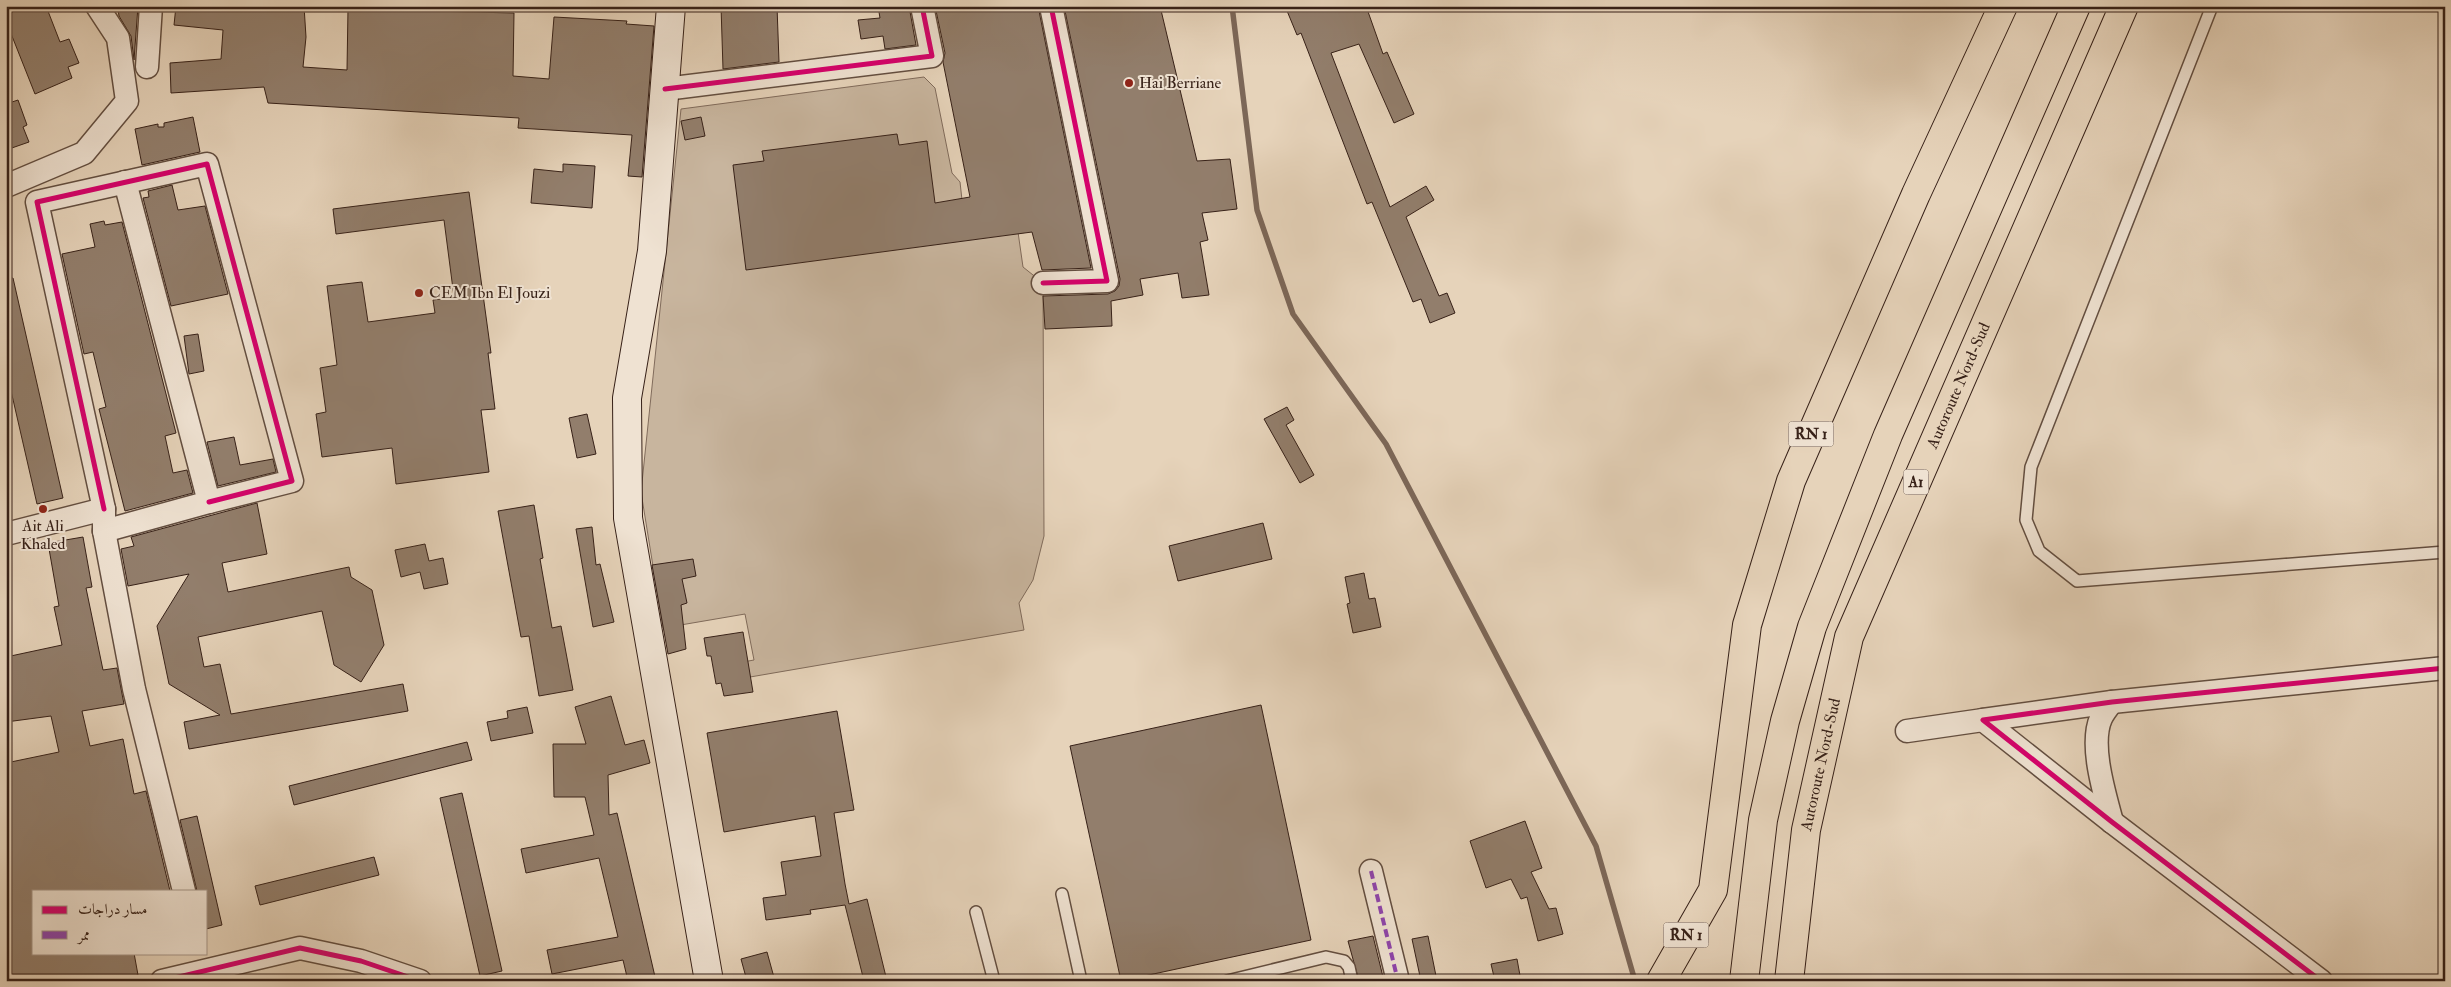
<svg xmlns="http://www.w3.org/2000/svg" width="2451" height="987" viewBox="0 0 2451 987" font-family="'IM FELL Double Pica',Amiri,serif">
  <rect width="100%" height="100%" fill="#e6d3ba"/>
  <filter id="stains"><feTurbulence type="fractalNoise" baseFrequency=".004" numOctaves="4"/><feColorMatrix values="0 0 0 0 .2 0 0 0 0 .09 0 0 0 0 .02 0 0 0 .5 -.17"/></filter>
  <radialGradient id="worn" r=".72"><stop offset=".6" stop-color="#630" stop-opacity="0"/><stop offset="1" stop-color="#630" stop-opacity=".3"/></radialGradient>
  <path fill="#c8b59e" stroke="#806b5b" d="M924,77L935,88L952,173L960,182L962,200L1012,190L1023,267L1043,283L1044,536L1033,580L1019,603L1024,630L721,682V666L754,660L745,614L663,628L641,492L681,109Z"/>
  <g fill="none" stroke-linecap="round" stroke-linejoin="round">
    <path stroke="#7c6758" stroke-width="5.5" d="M1232,6L1257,210L1293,314L1386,444L1596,846L1635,981"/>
  </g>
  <g fill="#927e6c" stroke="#372118">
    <path d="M17,6H46L60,42L69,39L79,63L68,67L72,78L35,94L6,21V10Z"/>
    <path d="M138,6L134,60L131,36L119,16L118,9Z"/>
    <path d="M176,6H304L306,37L303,67L347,70L348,9L514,13L513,76L549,79L554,17L627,21L626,24L654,26L642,177L628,176L632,135L518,128L519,118L268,103L264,87L171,93L170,63L221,59L223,30L174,25Z"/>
    <path d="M721,6H777L779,62L723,69Z"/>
    <path d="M878,6H909L916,45L885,49L883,36L861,39L858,20L880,18Z"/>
    <path d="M935,6H1038L1091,268L1042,270L1032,232L746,270L733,165L764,161L762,151L897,134L899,145L927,141L935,203L970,197L943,62L945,53Z"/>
    <path d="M1064,6H1160L1197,161L1230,159L1237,209L1202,213L1208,240L1200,242L1209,295L1182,298L1178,273L1140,279L1143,295L1111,301L1112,326L1045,329L1043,296L1108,294L1115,291L1119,286L1120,279Z"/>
    <path d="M1285,6H1366L1383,54L1387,52L1414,114L1394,123L1359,44L1331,53L1390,207L1426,186L1434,200L1406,217L1439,296L1447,293L1455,313L1430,323L1421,299L1413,302L1372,202L1367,204L1301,33L1297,35Z"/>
    <path d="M18,100L27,125L23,127L29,142L6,150V104Z"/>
    <path d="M193,117L200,152L142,165L135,129L158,124V127H164V123Z"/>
    <path d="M701,117L705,136L685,140L681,121Z"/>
    <path d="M563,164L595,166L592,208L531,203L534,169L563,172Z"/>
    <path d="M172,185L178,210L205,206L228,294L171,306L143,198L149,197L148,191Z"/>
    <path d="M469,192L491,353H488L495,409L481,410L489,472L396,484L392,448L322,457L316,414L326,412L320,368L337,365L327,286L362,282L368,322L435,313L433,300L454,297L444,220L336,234L333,209Z"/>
    <path d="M104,221L105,225L122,222L176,433L165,436L173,473L187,470L193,493L125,511L99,409L106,407L93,352L84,354L62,254L95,247L90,224Z"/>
    <path d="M13,278L63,498L37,504L6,369V279Z"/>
    <path d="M198,334L204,371L189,374L184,336Z"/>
    <path d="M1287,407L1294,420L1286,425L1314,475L1300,483L1264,419Z"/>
    <path d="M587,414L596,454L577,458L569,418Z"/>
    <path d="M234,437L240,465L273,459L276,472L218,486L207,442Z"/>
    <path d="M257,503L267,554L222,563L228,592L349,567L351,577L372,590L384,645L361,682L334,665L322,611L198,637L204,667L220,664L231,714L403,684L408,711L189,749L184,722L220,715L169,684L157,626L189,574L128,586L121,549L134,546L131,537Z"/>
    <path d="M534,505L543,558L540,559L552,628L561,626L573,690L539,696L529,636L521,637L498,511Z"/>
    <path d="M1263,523L1272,559L1178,581L1169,546Z"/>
    <path d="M592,527L596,565L600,564L614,622L593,627L576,529Z"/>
    <path d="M83,537L92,587L86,588L103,670L117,668L124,704L82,711L90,746L123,739L134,794L146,791L170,891H34V953H134L138,975L110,981H6V763L59,752L51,716L6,722V657L62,645L54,607L59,606L48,543Z"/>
    <path d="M425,544L429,561L443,558L448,584L424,589L420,572L401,577L395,550Z"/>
    <path d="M693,559L696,576L682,579L687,603L681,605L686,649L668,654L652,565Z"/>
    <path d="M1364,573L1369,599L1375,598L1381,627L1353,633L1347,604L1350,603L1345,577Z"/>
    <path d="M743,632L753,692L724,696L721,683L716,684L711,656H707L704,638Z"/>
    <path d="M611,696L625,745L644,740L650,763L608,775L609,815L617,813L656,981H628L623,960L552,974L547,950L618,937L599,858L526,873L521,849L594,835L585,797H554L553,744H586L575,707Z"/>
    <path d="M1261,705L1311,940L1121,981L1070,746Z"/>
    <path d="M527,707L533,733L491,741L487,722L508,718L507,711Z"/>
    <path d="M837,711L854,810L834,813L845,884L849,904L867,899L887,981H864L845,905L810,910L811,914L766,920L763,898L786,895L781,862L821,856L815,816L724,832L707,733Z"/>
    <path d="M467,742L472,760L294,805L289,786Z"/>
    <path d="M462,793L502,971L480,976L440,798Z"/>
    <path d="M197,816L222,925L206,929V891H197L180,820Z"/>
    <path d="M1525,821L1542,868L1531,872L1549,909L1556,908L1563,934L1538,941L1527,897L1521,899L1511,879L1486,888L1470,841Z"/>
    <path d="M374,857L379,875L260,905L255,886Z"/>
    <path d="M1373,936L1384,981H1359L1348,941Z"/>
    <path d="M1428,936L1437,981H1421L1412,939Z"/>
    <path d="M767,952L775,981H747L741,959Z"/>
    <path d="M1517,959L1521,981H1495L1491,964Z"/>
  </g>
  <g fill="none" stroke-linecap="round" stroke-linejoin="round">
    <defs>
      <g id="lane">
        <path d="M2212,6L2031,467L2026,520L2039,551L2077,581L2445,552"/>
        <path d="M1062,894L1081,981"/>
        <path d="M976,912L994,981"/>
        <path d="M1227,981L1326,957L1344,961L1349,967L1352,981"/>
      </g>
      <g id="street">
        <path d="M147,67L151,6"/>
        <path d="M665,89L932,56L922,6"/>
        <path d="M6,186L84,153L127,101L118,38L97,6"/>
        <path d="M1043,283L1107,281L1051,6"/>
        <path d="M104,509L37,202L207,164L292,481L209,502"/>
        <path d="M104,531L209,502L125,182"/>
        <path d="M6,534L104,509V531L134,689L184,891"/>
        <path d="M2112,702C2108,707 2104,712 2101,718C2089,745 2105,795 2112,822"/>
        <path d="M1907,731L1983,720"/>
        <path d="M1371,871L1398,981"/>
        <path d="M162,981L300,948L361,961L420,981"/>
        <path d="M2321,981L2112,822L1983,720L2112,702L2445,668"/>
      </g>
      <path id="secondary" d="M671,6L652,251L627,398L628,518L709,981"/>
      <path id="primary" d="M1661,981L1713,890L1747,625L1791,481L1916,194L2003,6"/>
      <g id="highway">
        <path d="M1744,981L1763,820L1785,721L1812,627L1888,435L2076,6"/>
        <path id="s1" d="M1789,981L1806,830L1849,637L2124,6"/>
      </g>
    </defs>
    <use href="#lane" stroke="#634e40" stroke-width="14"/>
    <use href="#street" stroke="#634e40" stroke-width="25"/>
    <use href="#secondary" stroke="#372118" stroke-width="30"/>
    <use href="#primary" stroke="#372118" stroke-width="30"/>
    <use href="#highway" stroke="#372118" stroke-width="30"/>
    <use href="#lane" stroke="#efe2d2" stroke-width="11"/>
    <use href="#street" stroke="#efe2d2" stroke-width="22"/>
    <use href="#secondary" stroke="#efe2d2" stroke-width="28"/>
    <use href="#primary" stroke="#e6d3ba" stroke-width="28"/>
    <use href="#highway" stroke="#e6d3ba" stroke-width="28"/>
    <path stroke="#8e44ad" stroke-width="4" stroke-dasharray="8 4" stroke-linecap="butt" d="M1371,871L1398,981"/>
    <defs>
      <g id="cycleway">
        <path d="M665,89L932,56L922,6"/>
        <path d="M1043,283L1107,281L1051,6"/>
        <path d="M104,509L37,202L207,164L292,481L209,502"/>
        <path d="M162,981L300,948L361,961L420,981"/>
        <path d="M2321,981L2112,822L1983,720L2112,702L2445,668"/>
      </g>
    </defs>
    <use href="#cycleway" stroke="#efe2d2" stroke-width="8"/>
    <use href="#cycleway" stroke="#d6006c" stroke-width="5"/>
  </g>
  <g fill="#8f2418" stroke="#efe2d2" stroke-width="2">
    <circle cx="1129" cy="83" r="5"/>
    <circle cx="419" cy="293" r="5"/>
    <circle cx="43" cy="509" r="5"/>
  </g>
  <g text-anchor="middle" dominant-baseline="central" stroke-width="4" stroke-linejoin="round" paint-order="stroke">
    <g fill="#efe2d2" stroke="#6e5b50" stroke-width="1">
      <rect x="1788.5" y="421.5" width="45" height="25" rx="4"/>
      <rect x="1903.5" y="469.5" width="25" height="25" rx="4"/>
      <rect x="1663.5" y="922.5" width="45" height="25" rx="4"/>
    </g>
    <g font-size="15" font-weight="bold" fill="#372118">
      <text x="1811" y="434">RN 1</text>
      <text x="1916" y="482">A1</text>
      <text x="1686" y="935">RN 1</text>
    </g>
    <g font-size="16" fill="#372118" stroke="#efe2d2" text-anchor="start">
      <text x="1139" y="83">Hai Berriane</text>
      <text x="429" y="293">CEM Ibn El Jouzi</text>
      <text x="43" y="526" text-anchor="middle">Ait Ali<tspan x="43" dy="18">Khaled</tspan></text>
    </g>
    <g font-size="16" fill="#372118" stroke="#efe2d2">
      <text stroke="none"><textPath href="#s1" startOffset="624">Autoroute Nord-Sud</textPath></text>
      <text stroke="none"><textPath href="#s1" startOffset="219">Autoroute Nord-Sud</textPath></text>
    </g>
  </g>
  <rect width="2451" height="987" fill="none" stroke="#e6d3ba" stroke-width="25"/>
  <rect x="8" y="8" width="2436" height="972" fill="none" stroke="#372118" stroke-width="2.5"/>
  <rect x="12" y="12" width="2426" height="962" fill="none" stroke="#372118"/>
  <rect x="32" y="890" width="175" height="65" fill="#efe2d2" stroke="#a59588"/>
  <rect x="42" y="906" width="25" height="8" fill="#d6006c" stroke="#a59588"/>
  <text x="78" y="914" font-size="15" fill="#372118">مسار دراجات</text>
  <rect x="42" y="931" width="25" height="8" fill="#8e44ad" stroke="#a59588"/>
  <text x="78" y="940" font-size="15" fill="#372118">ممر</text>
  <rect width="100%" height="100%" filter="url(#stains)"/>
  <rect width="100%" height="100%" fill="url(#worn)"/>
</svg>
